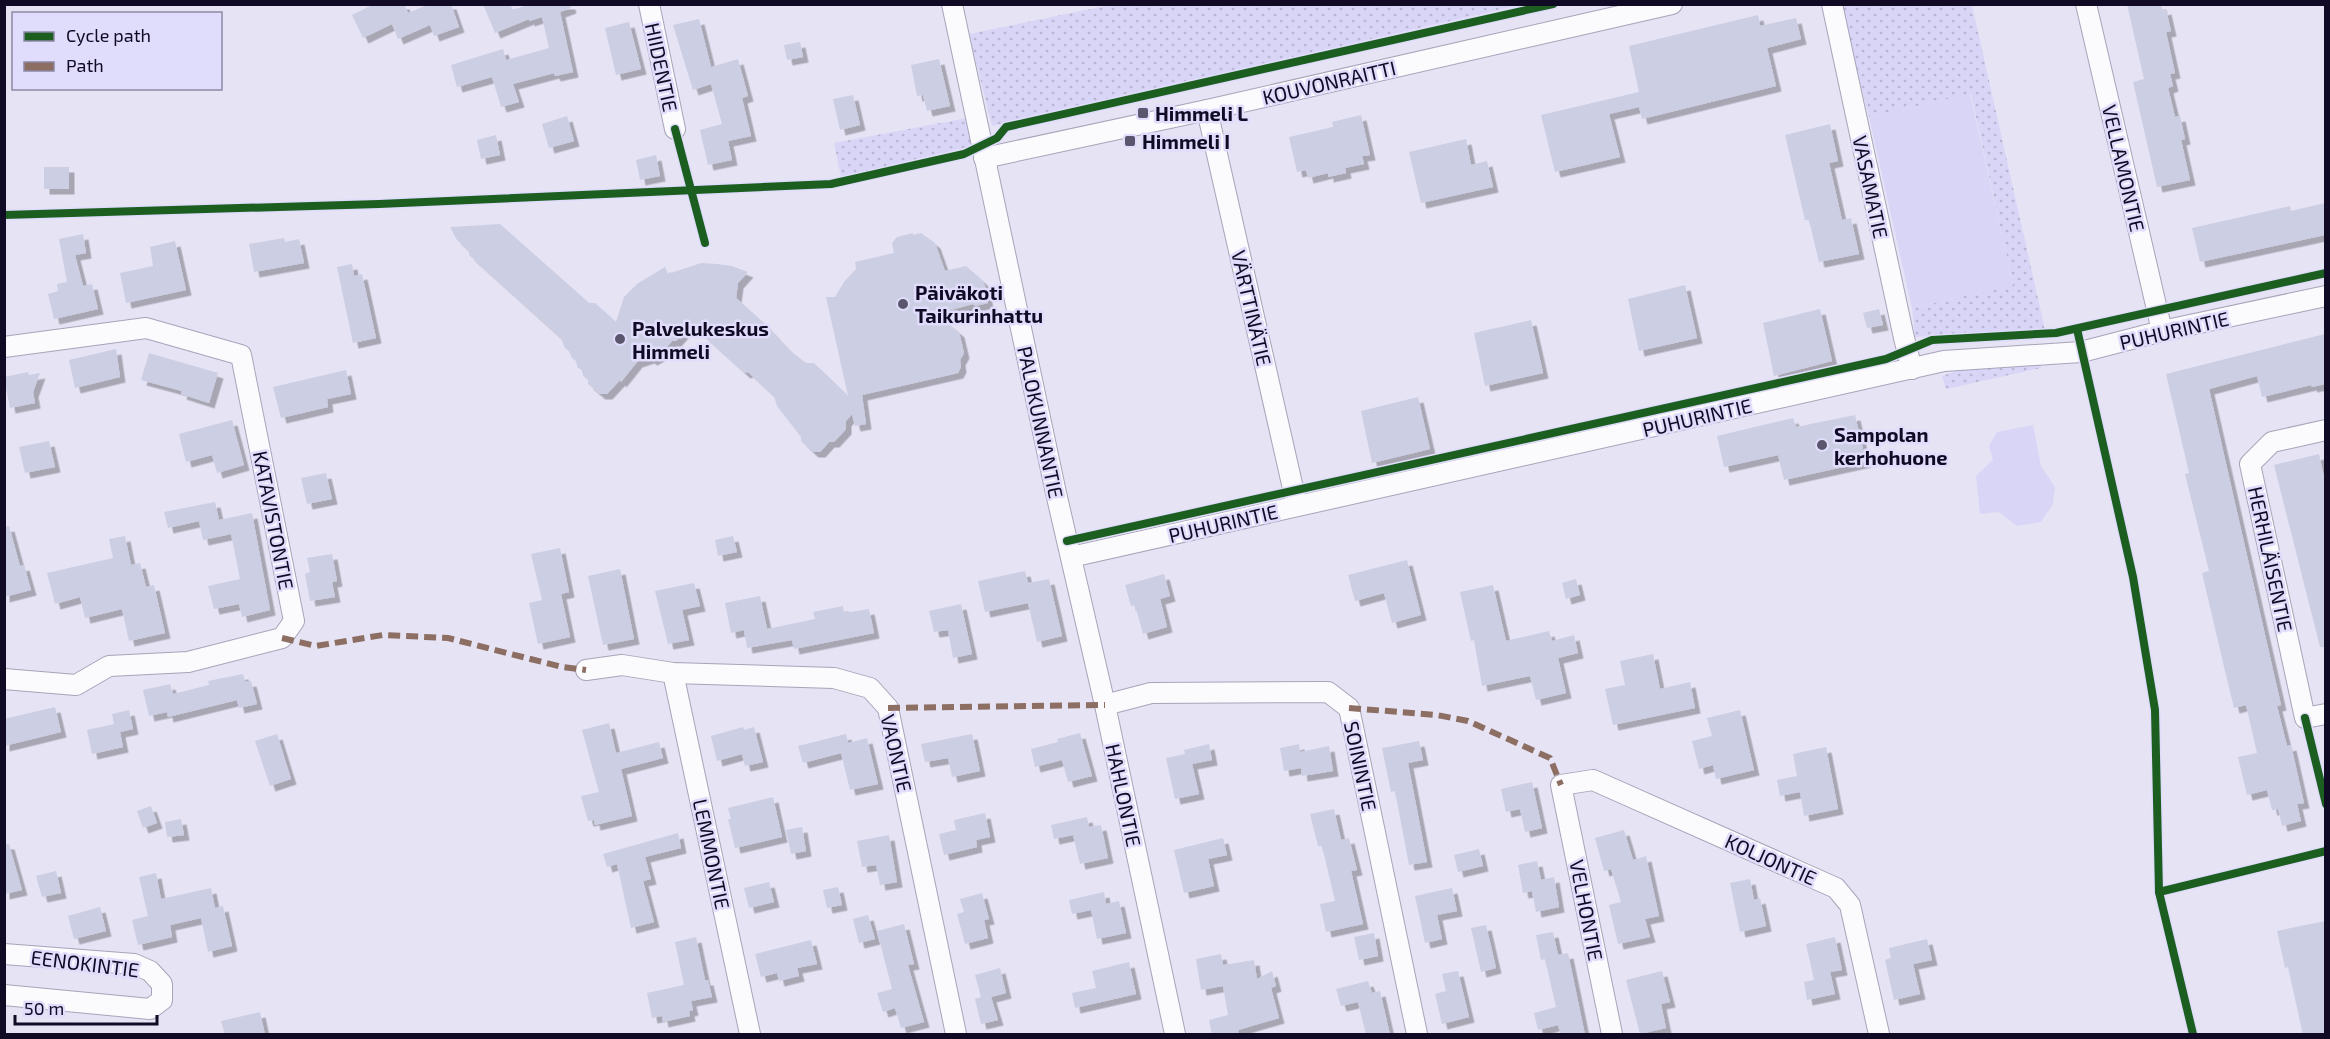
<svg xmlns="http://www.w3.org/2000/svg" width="2330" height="1039" viewBox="0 0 2330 1039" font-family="'Exo 2',sans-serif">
  <defs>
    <pattern id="grass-dots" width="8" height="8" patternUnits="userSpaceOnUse" patternTransform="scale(1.5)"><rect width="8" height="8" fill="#d9d5f7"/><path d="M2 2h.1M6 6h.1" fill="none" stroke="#b9b6d4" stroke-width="1.8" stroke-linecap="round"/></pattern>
    <filter id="shadow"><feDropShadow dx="5.5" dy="5.5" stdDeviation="0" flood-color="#0004"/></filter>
  </defs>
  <rect width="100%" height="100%" fill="#e5e3f4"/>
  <g fill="url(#grass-dots)">
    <path d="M1110,5V4L1520,5L992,126L969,34Z"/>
    <path d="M1840,5H1972L2045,330L1915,337L1912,308L2013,285L1971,94L1869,117Z"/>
    <path d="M967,118L972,146L841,177L834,143Z"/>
    <path d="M2040,362L2041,368L1946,389L1942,376L1974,365Z"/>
  </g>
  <g fill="#d9d5f7">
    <path d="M1970,94L2013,285L1912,308L1869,117Z"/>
    <path d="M2033,425L2041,466L2055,487L2053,504L2041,522L2017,526L1999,512L1980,514L1976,476L1993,460L1989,446L1997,432Z"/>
  </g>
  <g fill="#cccee4" filter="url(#shadow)">
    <path d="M374,4H404L408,13L430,4H451L459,27L434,36L430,25L398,39L392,24L363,38L352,15Z"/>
    <path d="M483,4H511L512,10L525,6L524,4H570L571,8L560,12L573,72L555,76L554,73L513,84L519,102L501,107L492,77L457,87L451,65L503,49L506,60L549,48L542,17L529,21V19L495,33Z"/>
    <path d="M2127,4H2161L2162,10L2166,9L2171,31L2166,32L2175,73L2170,74L2173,86L2168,88L2175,117L2180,116L2185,139L2181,140L2190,180L2157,187L2133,82L2144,79Z"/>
    <path d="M1758,15L1760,26L1796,18L1801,39L1767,48L1776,86L1642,119L1639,107L1609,114L1620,157L1555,172L1541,115L1639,92L1629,46Z"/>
    <path d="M699,19L711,67L738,59L748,96L742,98L751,136L728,141L732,160L708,165L700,130L722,124L711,84L693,90L673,25Z"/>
    <path d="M629,22L641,69L616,75L605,28Z"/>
    <path d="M800,42L803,57L787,60L784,45Z"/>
    <path d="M939,59L950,106L927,111L923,95L917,96L911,65Z"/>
    <path d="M853,95L860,125L840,130L833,99Z"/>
    <path d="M1361,115L1370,155L1362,156L1364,164L1345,168L1346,173L1328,177V173L1308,178L1306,170L1297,172L1289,137L1333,127L1332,122Z"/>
    <path d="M567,116L574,141L549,148L542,124Z"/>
    <path d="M1830,124L1838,161L1829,163L1842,220L1851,218L1859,254L1819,262L1809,220H1805L1785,135Z"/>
    <path d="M496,135L500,155L481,159L477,140Z"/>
    <path d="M1466,139L1471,165L1487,161L1493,187L1421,203L1409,152Z"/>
    <path d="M656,155L660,176L640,180L636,160Z"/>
    <rect x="44" y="167" width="25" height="22"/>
    <path d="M2325,203V235L2200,262L2192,228L2290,206L2291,211Z"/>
    <path d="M500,224L589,303H595L616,322L624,297L637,284L665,267L668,274L701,263L717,264L732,266L748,272L738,283L736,298L763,322L788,349L806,363H814L848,396L826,297H835L844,282L856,269L855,262L894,253L892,243L897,237L913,233V235L921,233L935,243L945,271L966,266L982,280L985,286L988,303L975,306L973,304L936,314L959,332L964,353L960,360L961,367L958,373L862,395L866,424L855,426L852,414L846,421V429L834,442H829L820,452H813L801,441V437L777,406L774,396L748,372L745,373L691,324L676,341H672L659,356L652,360L649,358L637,362L621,382L620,380L607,394H600L588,384V380L583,376V371L577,367V362L571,357V353L565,348L561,338L469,255V251L457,240L450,227Z"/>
    <path d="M83,234L86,253L75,255L83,286L92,284L98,309L54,319L48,294L58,291L57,284L67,282L59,239Z"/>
    <path d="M284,238L285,242L299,239L304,263L254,272L249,244Z"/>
    <path d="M175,241L186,290L126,303L120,273L153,266L150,247Z"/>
    <path d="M352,264L354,276L362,274L376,338L353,343L337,267Z"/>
    <path d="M1685,285L1697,338L1639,351L1628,299Z"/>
    <path d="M1820,309L1832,361L1774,376L1763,323Z"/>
    <path d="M1879,309L1883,325L1867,328L1863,313Z"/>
    <path d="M1531,320L1543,373L1485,386L1474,333Z"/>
    <path d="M2325,334V384L2312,387L2311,385L2262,397L2257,376L2209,389L2281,705L2277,706L2287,746L2291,745L2304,803L2297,804L2301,821L2282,826L2278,809L2272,810L2267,790L2247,795L2238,757L2257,753L2246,705L2234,708L2225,671L2202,573L2209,571L2185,474L2189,473L2166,374Z"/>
    <path d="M116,349L120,377L75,388L69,360Z"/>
    <path d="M149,353L218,373L209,403L181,394L182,391L141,380Z"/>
    <path d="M346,370L351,394L327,399L328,407L281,418L273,387Z"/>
    <path d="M28,372L29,375L40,373L33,392L35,403L10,408L4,377Z"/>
    <path d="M1418,397L1430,449L1372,463L1361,411Z"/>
    <path d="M1855,415L1866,462L1784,480L1778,455L1724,467L1717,436L1793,418L1796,427Z"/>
    <path d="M232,420L244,465L217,473L212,455L186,462L179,434Z"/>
    <path d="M49,441L55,467L25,473L19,447Z"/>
    <path d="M2319,454L2325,482V647H2320L2274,465Z"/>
    <path d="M326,473L332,499L307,504L301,478Z"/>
    <path d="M215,502L219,520L252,513L270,610L242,617L239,604L214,609L208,586L240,579L231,534L203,540L199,521L168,528L164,512Z"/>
    <path d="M9,526L20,566L24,565L31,590L4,597V527Z"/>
    <path d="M125,536L131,565L140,563L146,587L154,585L165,633L129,641L122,609L85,618L80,597L55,604L47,573L113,558L109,539Z"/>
    <path d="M733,536L737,552L718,556L715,540Z"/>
    <path d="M560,548L569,592L561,594L570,637L538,644L529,603L542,600L531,554Z"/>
    <path d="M332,554L337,581L332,582L335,597L310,601L305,574L310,572L307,558Z"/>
    <path d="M1407,560L1421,615L1392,623L1384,593L1355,601L1348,575Z"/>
    <path d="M620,569L634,639L603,645L588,576Z"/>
    <path d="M1025,571L1028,583L1049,579L1062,636L1037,642L1028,603L985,612L978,581Z"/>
    <path d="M1164,574L1170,596L1160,599L1167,627L1143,634L1135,605L1131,606L1125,585Z"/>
    <path d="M1576,579L1580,595L1566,599L1562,583Z"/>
    <path d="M694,583L700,606L682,610L689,640L668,644L655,591Z"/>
    <path d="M1493,585L1506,641L1549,631L1552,641L1574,635L1578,653L1558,658L1566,693L1536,700L1530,676L1482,686L1474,640L1471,641L1460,592Z"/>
    <path d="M760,596L767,629L815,619L813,612L843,606L844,613L869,609L874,633L794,649L792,640L747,648L744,630L731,633L725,603Z"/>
    <path d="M961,604L972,654L953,658L948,630L934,632L929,611Z"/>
    <path d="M1653,654L1660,689L1690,682L1695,708L1613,725L1605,689L1625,685L1620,661Z"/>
    <path d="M243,674L245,682L251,681L257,704L239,708L237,700L168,717L167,712L149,716L143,690L170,684L173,694L209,685L208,681Z"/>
    <path d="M55,707L61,732L4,746V719Z"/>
    <path d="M129,710L133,729L120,732L123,747L92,754L87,730L114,724L112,714Z"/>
    <path d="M1740,710L1754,770L1716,779L1713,765L1699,769L1692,741L1712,736L1707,718Z"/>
    <path d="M609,723L616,753L659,742L663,758L621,769L632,816L595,825L594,820L588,821L581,796L599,792L582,730Z"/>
    <path d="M743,727L744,730L754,727L763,762L745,766L742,754L717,761L711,736Z"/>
    <path d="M1080,733L1092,776L1068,782L1062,760L1035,767L1031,749L1058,742L1057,739Z"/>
    <path d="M277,734L291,779L270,786L255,741Z"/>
    <path d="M846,734L848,743L867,738L878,784L850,790L841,753L803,763L798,746Z"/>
    <path d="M972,734L980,771L952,777L948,758L925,762L921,744Z"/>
    <path d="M1419,741L1423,760L1408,763L1427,862L1409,865L1395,791L1391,792L1382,748Z"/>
    <path d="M1209,744L1212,760L1192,764L1199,794L1175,799L1166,758L1185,754L1184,750Z"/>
    <path d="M1299,744L1300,752L1329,746L1333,771L1302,776L1301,768L1284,771L1280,748Z"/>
    <path d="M1826,747L1838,809L1804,816L1800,792L1780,796L1777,780L1797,776L1793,754Z"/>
    <path d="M1532,782L1542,828L1525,832L1520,809L1506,812L1501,789Z"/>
    <path d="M773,797L782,837L735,848L728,819H731L728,808Z"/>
    <path d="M151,806L157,823L143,828L137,811Z"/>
    <path d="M1334,809L1341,840L1349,838L1357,870L1351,871L1363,924L1326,932L1320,904L1335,901L1322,846H1318L1310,814Z"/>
    <path d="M985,813L990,837L976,840L977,847L944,855L939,834L956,830L954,820Z"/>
    <path d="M1087,817L1089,827L1101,825L1108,858L1080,864L1073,835L1054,839L1051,825Z"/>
    <path d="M181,819L184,835L167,837L165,822Z"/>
    <path d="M802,827L806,851L791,854L786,830Z"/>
    <path d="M1624,830L1633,860L1646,856L1659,916L1645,919L1650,937L1618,944L1609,905L1621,902L1611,869L1604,871L1595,838Z"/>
    <path d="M678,833L681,848L645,857L651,879L643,881L654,922L631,928L617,864L607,867L603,854Z"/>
    <path d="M889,835L897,882L880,885L876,865L862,867L857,841Z"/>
    <path d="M1223,838L1227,855L1208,859L1214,886L1184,893L1174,850Z"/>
    <path d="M4,844H9L22,890L4,894Z"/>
    <path d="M1479,849L1483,866L1458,872L1454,855Z"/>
    <path d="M1537,861L1541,880L1554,877L1559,907L1536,912L1532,891L1523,893L1518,865Z"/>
    <path d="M56,871L61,893L42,897L36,876Z"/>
    <path d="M156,873L161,899L211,888L215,908L223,906L232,946L208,952L201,918L170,925L172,937L138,945L132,920L148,916L139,877Z"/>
    <path d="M1750,879L1754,900L1760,898L1766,926L1740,932L1730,883Z"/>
    <path d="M769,882L774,902L749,908L744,888Z"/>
    <path d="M838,887L842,905L827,908L823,890Z"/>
    <path d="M1452,888L1457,911L1437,915L1442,939L1425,943L1415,896Z"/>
    <path d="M1104,892L1106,904L1119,901L1126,933L1097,939L1091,910L1072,914L1069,900Z"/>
    <path d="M982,893L989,919L984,920L988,938L965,944L957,914L964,912L960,899Z"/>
    <path d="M100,907L106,931L74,939L68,916Z"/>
    <path d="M868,915L875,939L859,943L853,919Z"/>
    <path d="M2325,921V1035H2303L2288,967L2285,968L2277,931Z"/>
    <path d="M904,924L914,964L908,965L924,1022L901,1028L895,1008L883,1012L877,993L892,989L877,931Z"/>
    <path d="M1486,925L1496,968L1481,972L1471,928Z"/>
    <path d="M1553,932L1558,955L1568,953L1585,1035H1561L1558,1025L1538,1030L1534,1013L1556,1007L1545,959L1541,960L1536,935Z"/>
    <path d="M1374,933L1378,956L1359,960L1354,937Z"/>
    <path d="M696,937L705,980H708L712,997L691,1001L693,1010L689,1011L690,1016L663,1022L662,1016L652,1018L647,993L684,985L675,942Z"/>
    <path d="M1835,937L1842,970L1830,972L1835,994L1807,1000L1804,982L1814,980L1806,944Z"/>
    <path d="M1927,939L1932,960L1913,964L1920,994L1894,1000L1885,960L1891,958L1889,948Z"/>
    <path d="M811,940L817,964L797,968L799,976L779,981L777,973L761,977L755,954Z"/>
    <path d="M1221,954L1223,965L1254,960L1257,979L1272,971L1276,986L1271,988L1279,1018L1238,1030L1239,1035H1212L1209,1020L1228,1015L1223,986L1201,990L1196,959Z"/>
    <path d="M1129,962L1136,994L1075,1008L1072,993L1096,988L1092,971Z"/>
    <path d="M1000,968L1006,993L991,997L998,1020L981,1024L975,999L981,997L975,975Z"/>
    <path d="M1458,971L1469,1017L1442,1024L1435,994L1446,991L1442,974Z"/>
    <path d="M1662,971L1670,1002L1661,1004L1666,1028L1640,1034L1626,980Z"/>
    <path d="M1368,981L1372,993L1380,991L1390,1035H1366L1358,1002L1341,1006L1336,989Z"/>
    <path d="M260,1012L265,1035H225L221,1021Z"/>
  </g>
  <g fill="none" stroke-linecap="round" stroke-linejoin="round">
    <defs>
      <g id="minor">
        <path d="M649,4L675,129"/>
        <path d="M952,4L1056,493L1105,705L1175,1034"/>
        <path d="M1832,4L1904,338L1912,369"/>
        <path d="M2086,4L2162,331"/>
        <path d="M1207,110L1297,506"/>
        <path d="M984,158L1207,110L1672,4"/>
        <path d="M4,347L146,328L241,355L294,621L282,638L188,662L109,666L76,685L4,679"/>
        <path d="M2326,430L2272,442L2250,464L2305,718L2326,714"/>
        <path d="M1071,557L1944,361L2081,352L2162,331L2326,296"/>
        <path d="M586,670L622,665L673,673L834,678L870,688L888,708L956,1034"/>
        <path d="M673,673L750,1034"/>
        <path d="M1105,705L1151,693L1328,692L1349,708L1417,1034"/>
        <path d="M4,954L134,964L150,971L162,984V1000L150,1009L4,995"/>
        <path d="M1612,1034L1561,785L1593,780L1836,888L1850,905L1879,1034"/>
      </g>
    </defs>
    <use href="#minor" stroke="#a7a4b9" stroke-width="22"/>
    <use href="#minor" stroke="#fbfbfd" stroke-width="20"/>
    <g stroke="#8d6e63" stroke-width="6" stroke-dasharray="12 6" stroke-linecap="butt">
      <path d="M282,638L316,646L383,635L448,638L562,667L586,670"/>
      <path d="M888,708L1105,705"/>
      <path d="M1349,708L1437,715L1468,721L1550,758L1561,785"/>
    </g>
    <defs>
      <g id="cycleway">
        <path d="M675,129L705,243"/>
        <path d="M4,215L379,204L831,184L964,154L997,138L1006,127L1553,4"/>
        <path d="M2077,329L2133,577L2155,710L2159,892L2193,1034"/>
        <path d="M1067,541L1886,359L1932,340L2056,333L2326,273"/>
        <path d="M2305,718L2326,804"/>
        <path d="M2159,892L2326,851"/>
      </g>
    </defs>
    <use href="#cycleway" stroke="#e0dcfb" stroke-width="11"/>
    <use href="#cycleway" stroke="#1b5e20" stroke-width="8"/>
  </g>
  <g fill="#5b566d" stroke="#e0dcfb" stroke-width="2">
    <rect x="1137" y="107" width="12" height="12" rx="3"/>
    <rect x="1124" y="135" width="12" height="12" rx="3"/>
    <circle cx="903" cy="304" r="6"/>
    <circle cx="620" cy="339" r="6"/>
    <circle cx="1822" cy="445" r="6"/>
  </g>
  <g text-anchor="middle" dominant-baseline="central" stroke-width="5" stroke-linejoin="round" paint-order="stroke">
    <g font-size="20" fill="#110a24" stroke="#e0dcfb">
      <text transform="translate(662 67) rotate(78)">HIIDENTIE</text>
      <text transform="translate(1329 82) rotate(-13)">KOUVONRAITTI</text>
      <text transform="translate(2124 168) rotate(77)">VELLAMONTIE</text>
      <text transform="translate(1871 187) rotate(78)">VASAMATIE</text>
      <text transform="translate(1252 308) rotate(77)">VÄRTTINÄTIE</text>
      <text transform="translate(2174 330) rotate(-13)">PUHURINTIE</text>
      <text transform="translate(1697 417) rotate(-13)">PUHURINTIE</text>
      <text transform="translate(1041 422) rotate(78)">PALOKUNNANTIE</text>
      <text transform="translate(274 520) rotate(79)">KATAVISTONTIE</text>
      <text transform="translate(1223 523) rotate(-13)">PUHURINTIE</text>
      <text transform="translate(2271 559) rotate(78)">HERHILÄISENTIE</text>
      <text transform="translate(897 753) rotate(77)">VAONTIE</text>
      <text transform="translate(1361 766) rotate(78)">SOININTIE</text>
      <text transform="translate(1124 795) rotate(78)">HAHLONTIE</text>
      <text transform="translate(712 854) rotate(78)">LEMMONTIE</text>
      <text transform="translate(1771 859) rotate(24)">KOLJONTIE</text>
      <text transform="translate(1587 910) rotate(79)">VELHONTIE</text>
      <text transform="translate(85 963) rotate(7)">EENOKINTIE</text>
    </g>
    <g font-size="20" font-weight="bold" fill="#110a24" stroke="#e0dcfb" text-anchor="start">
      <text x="1155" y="113">Himmeli L</text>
      <text x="1142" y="141">Himmeli I</text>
      <text x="915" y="292">Päiväkoti<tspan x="915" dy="23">Taikurinhattu</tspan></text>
      <text x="632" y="328">Palvelukeskus<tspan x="632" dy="23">Himmeli</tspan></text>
      <text x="1834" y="434">Sampolan<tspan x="1834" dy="23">kerhohuone</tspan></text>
    </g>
  </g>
  <rect width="2330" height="1039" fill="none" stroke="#110a24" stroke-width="12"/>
  <rect x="12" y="12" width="210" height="78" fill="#e0dcfb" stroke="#8d88a5" stroke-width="1.5"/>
  <rect x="24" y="32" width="30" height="9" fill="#1b5e20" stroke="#8d88a5" stroke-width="1.5"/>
  <text x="66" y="42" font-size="18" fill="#110a24">Cycle path</text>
  <rect x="24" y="62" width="30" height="9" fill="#8d6e63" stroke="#8d88a5" stroke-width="1.5"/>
  <text x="66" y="72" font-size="18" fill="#110a24">Path</text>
  <path d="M15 1015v9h142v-9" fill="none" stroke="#110a24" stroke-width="3"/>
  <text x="24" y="1015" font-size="18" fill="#110a24" stroke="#e0dcfb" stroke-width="4.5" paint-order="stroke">50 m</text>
</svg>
